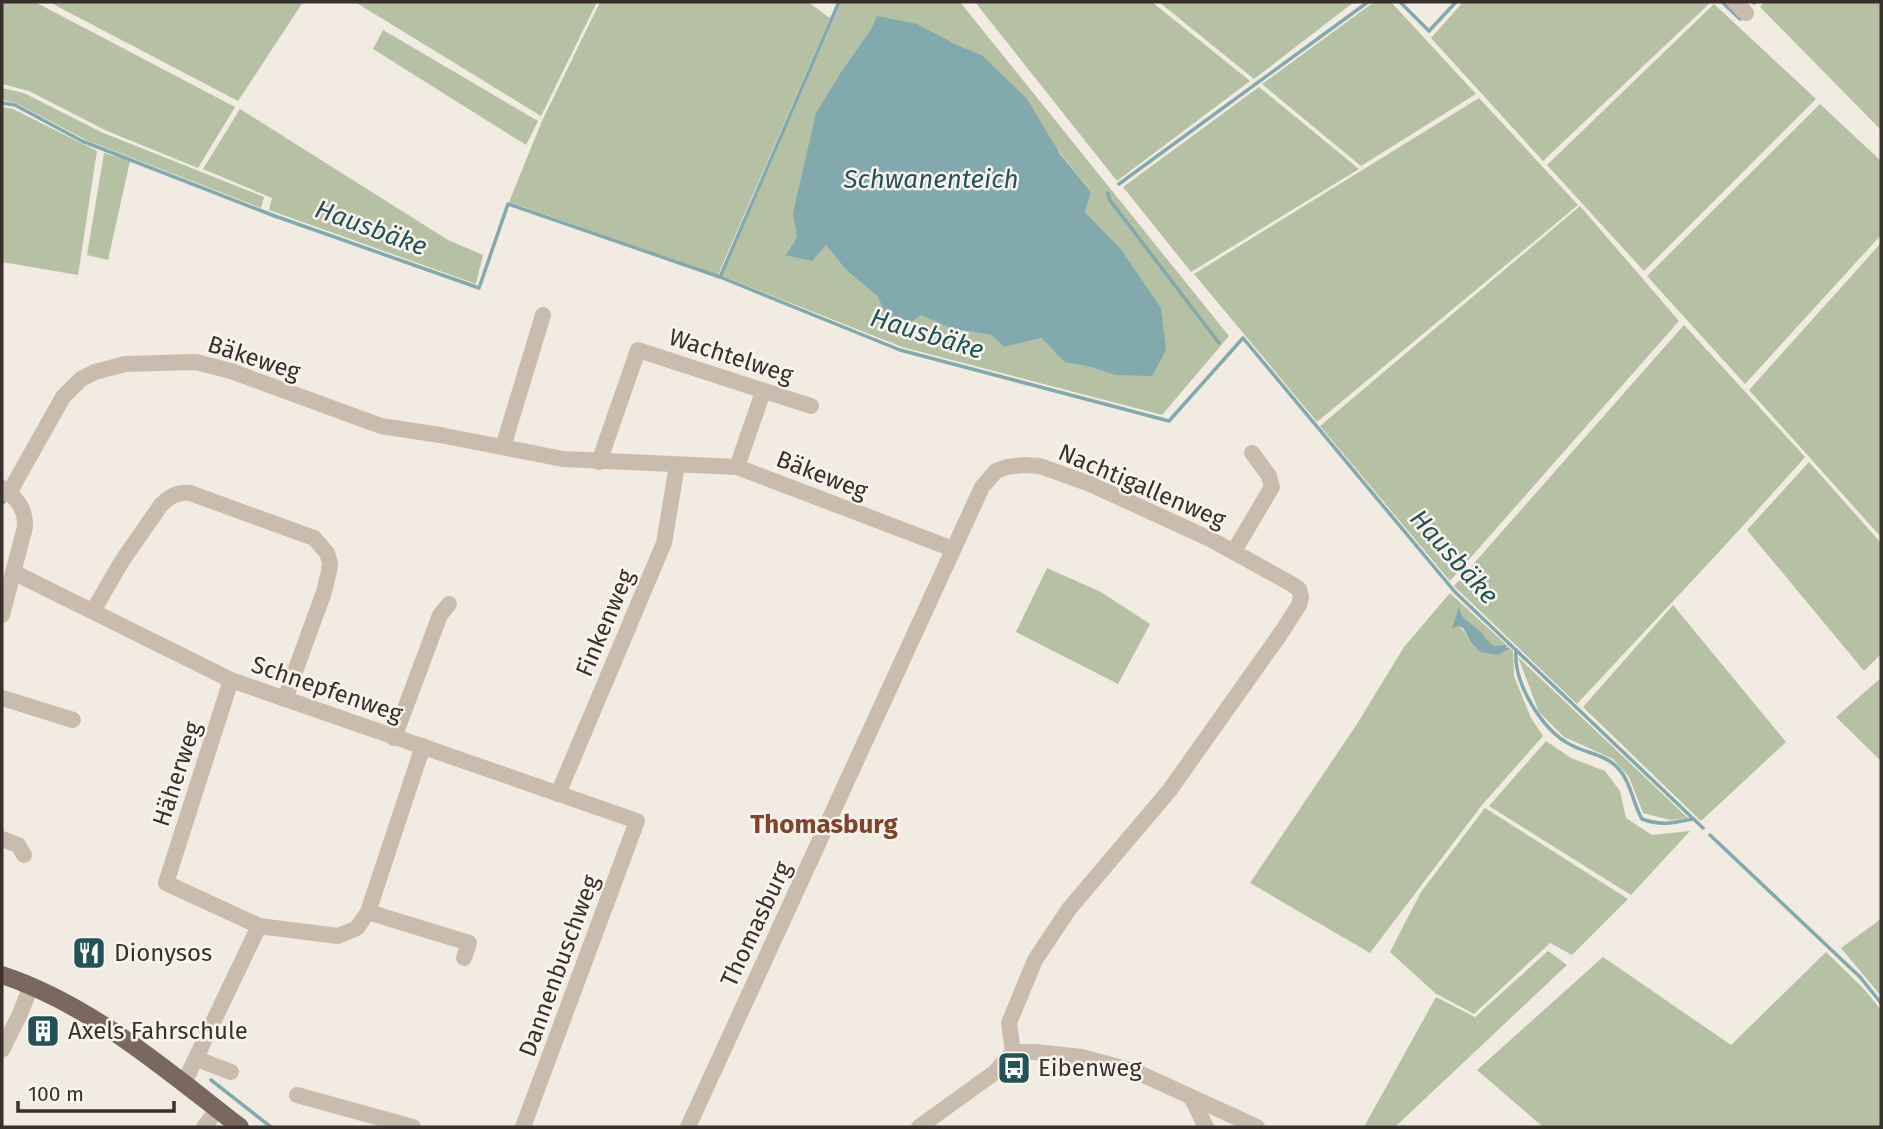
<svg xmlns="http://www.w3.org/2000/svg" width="1883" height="1129" viewBox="0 0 1883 1129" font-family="'Fira Sans',sans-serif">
  <rect width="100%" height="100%" fill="#f2ebe1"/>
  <g fill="#b5c1a2" fill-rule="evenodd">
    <path d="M2,2H35L235,107L198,168L107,131L29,91L2,84Z"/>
    <path d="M49,2H303L238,101Z"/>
    <path d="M355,2H597L541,116Z"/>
    <path d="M600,2H808L830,18L718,275L509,202L542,121Z"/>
    <path d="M841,2H960L1229,336L1162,415L902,347L722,276ZM877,17L953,43L982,55L1091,192L1085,212L1120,248L1115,375L1090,367L1064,362L1043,338L1004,347L991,335L953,329L921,314L884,312L878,297L846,270L826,245L785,254L797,237L843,69L871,29Z"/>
    <path d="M975,2H1152L1250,81L1117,181Z"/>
    <path d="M1159,2H1354L1254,79Z"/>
    <path d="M1374,2H1391L1476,94L1361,166L1262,84Z"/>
    <path d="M1463,2H1711L1543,161L1431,38Z"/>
    <path d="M1764,2H1881V130L1760,7Z"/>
    <path d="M1714,4L1816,99L1644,271L1547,165Z"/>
    <path d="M383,30L538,121L526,145L373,49Z"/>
    <path d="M1259,87L1359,169L1191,272L1123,187Z"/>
    <path d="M2,88L24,93L101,132L264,197L261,208L86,140L16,103L2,100Z"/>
    <path d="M1479,98L1578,205L1317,422L1194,274Z"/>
    <path d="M1820,104L1881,161V235L1745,384L1647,276Z"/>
    <path d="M2,107L13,109L97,151L78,275L2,262Z"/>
    <path d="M240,109L448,240L483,255L476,284L269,210L272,198L203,169Z"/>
    <path d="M104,153L130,161L108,260L87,255Z"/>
    <path d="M1580,206L1679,321L1450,581L1320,426Z"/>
    <path d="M1881,243V537L1749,390Z"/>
    <path d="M1684,325L1805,457C1731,541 1653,622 1577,704L1454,586Z"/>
    <path d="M1809,462L1881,543V654L1864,671L1747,530Z"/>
    <path d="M1047,568L1101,592L1150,624L1118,684L1016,632Z"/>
    <path d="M1450,593L1513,651L1514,676L1531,718L1543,736L1482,805L1370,953L1250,883L1357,724L1404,647ZM1461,610L1463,617L1482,633L1488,641L1494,646L1508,649L1499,655C1492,652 1483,652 1477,649C1468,644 1467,632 1459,626Z"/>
    <path d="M1673,605L1786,742L1701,821L1583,707Z"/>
    <path d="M1518,657L1688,818L1670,820L1643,813L1629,777L1613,759L1564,737L1539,712Z"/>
    <path d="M1881,678V761L1836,717Z"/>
    <path d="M1546,741L1571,758L1605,771L1620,791L1626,818L1652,835L1690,831L1631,895L1489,806Z"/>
    <path d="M1485,808L1628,899L1572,955L1550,943L1474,1014L1435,993L1390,952L1421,892Z"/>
    <path d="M1881,919V996L1841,948Z"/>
    <path d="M1548,951L1567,965L1395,1127H1364L1436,997L1475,1017Z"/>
    <path d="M1826,952L1864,989L1881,1010V1127H1543L1477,1070L1603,957L1731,1045Z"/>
  </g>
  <g fill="#82aaae">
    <path d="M877,16L917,24L953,43L982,55L1027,99L1060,154L1091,192L1085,212L1120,248L1161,308L1166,350L1152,376L1115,375L1090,367L1064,362L1042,338L1004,347L991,335L953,329L921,315L908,324L884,312L878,297L846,270L826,245L812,261L785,255L797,237L793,213L816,113L843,69L871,29Z"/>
    <path d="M1459,607L1463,617L1482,633L1488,641L1494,646L1505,645L1506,648H1510L1499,655L1480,652L1471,643L1463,628L1459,626L1452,628Z"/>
  </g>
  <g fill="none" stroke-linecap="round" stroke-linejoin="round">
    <g stroke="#82aaae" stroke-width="3.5">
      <path d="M1400,2L1429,31L1456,2"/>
      <path d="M1722,2L1740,19"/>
      <path d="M1754,3L1755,2"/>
      <path d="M2,103L15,105L82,141L272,215L479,288L508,204L720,277L900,350L1169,421L1243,338L1455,592L1703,828"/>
      <path d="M1119,184L1368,2"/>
      <path d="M1108,193L1109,199L1219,343"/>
      <path d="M720,277L839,2"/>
      <path d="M2,501L4,502"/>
      <path d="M1516,650C1513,683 1542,730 1571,745C1584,752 1600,754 1611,762C1631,776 1631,800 1642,819C1661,826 1673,823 1692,819"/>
      <path d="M1710,835L1860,977L1881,1003"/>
      <path d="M211,1080L271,1127"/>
    </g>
    <g stroke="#cabcad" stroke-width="16">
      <path d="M1735,2L1746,13"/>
      <path d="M503,447L543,315"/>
      <path d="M599,462L638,350L811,406"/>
      <path d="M737,467L763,392"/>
      <path d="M2,488C17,498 26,509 25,527L2,615"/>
      <path d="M9,493L63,397L81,379L95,372L125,364L196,362L231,371L381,426L440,435L563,459L737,467L953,549"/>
      <path d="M1234,551L1272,487L1269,476L1252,453"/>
      <path d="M13,572L231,680L637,821L523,1127"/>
      <path d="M93,611L122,561L161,505C170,496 177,492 190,493L314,538L327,553L330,563L329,571L324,592L285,699"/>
      <path d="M231,680L166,883L259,926L338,936L357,928L368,912L423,746"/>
      <path d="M2,698L73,720"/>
      <path d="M394,738L440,615L449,604"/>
      <path d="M558,794L664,543L677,465"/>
      <path d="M2,839L18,845L24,855"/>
      <path d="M368,912L469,943L464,958"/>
      <path d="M2,1050L20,1014L31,986"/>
      <path d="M197,1059L231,1072"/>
      <path d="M184,1083L259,926"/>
      <path d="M297,1095L413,1127"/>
      <path d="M1191,1097L1206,1127"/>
      <path d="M204,1127L217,1110"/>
      <path d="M688,1127L982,487L996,471L1007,467L1024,465L1040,466L1090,484L1210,539L1288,582L1299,589L1301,597L1299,605L1281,633L1169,791L1069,909L1035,960L1009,1023L1013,1052"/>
      <path d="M919,1127L994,1073L1013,1052H1035L1082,1057L1137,1072L1257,1127"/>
    </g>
    <path stroke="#7a685e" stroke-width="18" d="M2,975C92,1005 166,1070 240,1127"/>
  </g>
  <defs>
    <symbol id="restaurant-square" viewBox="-11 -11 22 22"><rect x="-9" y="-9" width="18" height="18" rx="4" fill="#235358" stroke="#faf5ee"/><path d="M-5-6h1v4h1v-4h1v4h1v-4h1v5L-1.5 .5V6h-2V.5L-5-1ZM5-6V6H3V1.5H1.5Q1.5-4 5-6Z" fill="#fff"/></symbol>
    <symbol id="building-square" viewBox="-11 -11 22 22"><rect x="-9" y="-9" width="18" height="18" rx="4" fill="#235358" stroke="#faf5ee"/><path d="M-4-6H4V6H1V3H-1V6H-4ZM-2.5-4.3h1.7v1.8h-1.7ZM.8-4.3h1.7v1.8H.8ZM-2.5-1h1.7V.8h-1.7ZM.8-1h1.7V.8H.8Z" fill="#fff"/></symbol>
    <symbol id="bus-square" viewBox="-11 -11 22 22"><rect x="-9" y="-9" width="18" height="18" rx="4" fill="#235358" stroke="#faf5ee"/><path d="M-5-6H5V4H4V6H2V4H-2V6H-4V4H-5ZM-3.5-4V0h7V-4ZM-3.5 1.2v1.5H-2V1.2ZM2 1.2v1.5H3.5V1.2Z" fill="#fff"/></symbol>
  </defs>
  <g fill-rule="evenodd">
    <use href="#restaurant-square" x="70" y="934" width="38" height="38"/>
    <use href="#building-square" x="24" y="1012" width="38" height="38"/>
    <use href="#bus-square" x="995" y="1049" width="38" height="38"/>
  </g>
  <g text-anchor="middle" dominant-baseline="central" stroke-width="5" stroke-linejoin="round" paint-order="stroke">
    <g font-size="24" fill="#39302b" stroke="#faf5ee">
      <text transform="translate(731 356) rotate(18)">Wachtelweg</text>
      <text transform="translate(254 358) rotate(18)">Bäkeweg</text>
      <text transform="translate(822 475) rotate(21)">Bäkeweg</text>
      <text transform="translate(1142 486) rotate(23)">Nachtigallenweg</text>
      <text transform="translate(605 623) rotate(-67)">Finkenweg</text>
      <text transform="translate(327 689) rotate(19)">Schnepfenweg</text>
      <text transform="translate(177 774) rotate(-72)">Häherweg</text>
      <text transform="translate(756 924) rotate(-65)">Thomasburg</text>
      <text transform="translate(559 966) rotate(-70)">Dannenbuschweg</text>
    </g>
    <g font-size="24" fill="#39302b" stroke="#faf5ee" text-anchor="start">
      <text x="114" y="953">Dionysos</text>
      <text x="68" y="1031">Axels Fahrschule</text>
      <text x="1038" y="1068">Eibenweg</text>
    </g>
    <g font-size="26" font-style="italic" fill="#235358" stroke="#faf5ee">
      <text x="931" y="179">Schwanenteich</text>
      <text transform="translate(371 228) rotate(20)">Hausbäke</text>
      <text transform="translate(927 334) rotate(17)">Hausbäke</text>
      <text transform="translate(1454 557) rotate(48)">Hausbäke</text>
    </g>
    <g font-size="26" font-weight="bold" fill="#834229" stroke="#faf5ee">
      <text x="824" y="824">Thomasburg</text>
    </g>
  </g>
  <rect width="1883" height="1129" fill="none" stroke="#39302b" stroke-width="7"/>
  <path d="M18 1101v10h156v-10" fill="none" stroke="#39302b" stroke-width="3.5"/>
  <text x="28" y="1101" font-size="21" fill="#39302b" stroke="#faf5ee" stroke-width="5" paint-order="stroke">100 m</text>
</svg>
